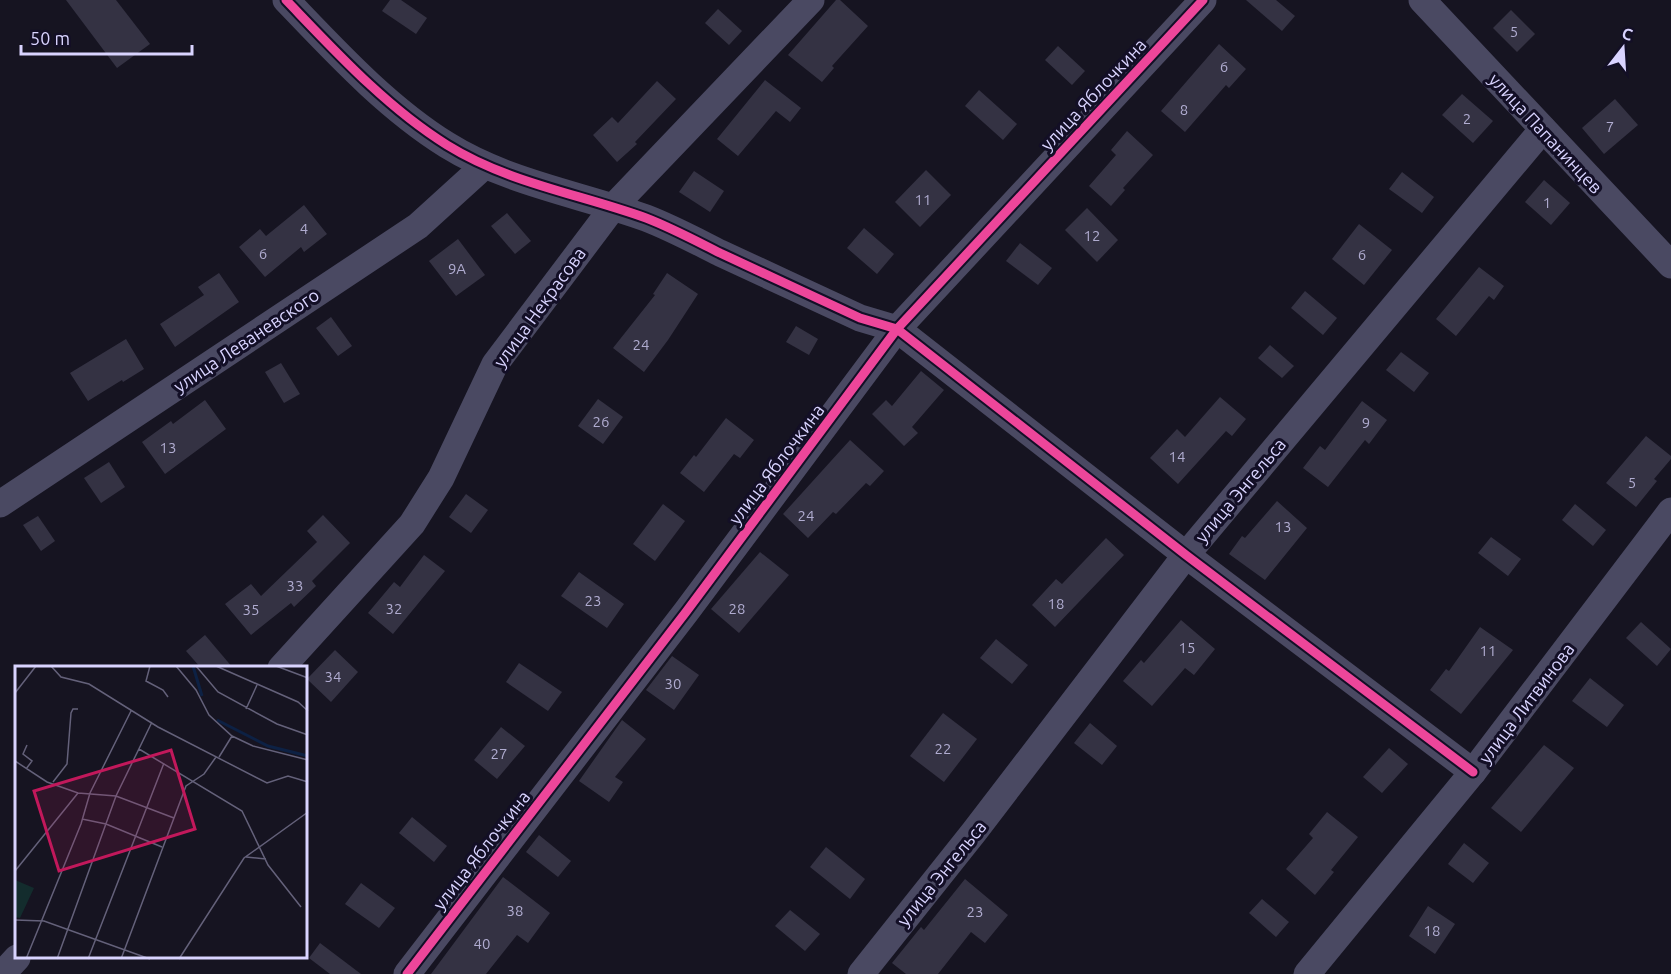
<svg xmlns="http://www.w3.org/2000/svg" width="1671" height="974" viewBox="0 0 1671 974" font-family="Ubuntu,sans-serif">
  <rect width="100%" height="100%" fill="#161421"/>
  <g fill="#343243">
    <path d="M66,0H116L150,44L117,68Z"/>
    <path d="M390,0H401L427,18L416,34L382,11Z"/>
    <path d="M836,0H840L868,26L832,66L834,68L822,82L788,55Z"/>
    <path d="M1246,0H1276L1295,16L1282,31Z"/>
    <path d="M718,9L742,31L729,45L705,23Z"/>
    <path d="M1511,10L1535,34L1517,52L1493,28Z"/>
    <path d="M1219,44L1246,69L1229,88L1226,85L1185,132L1161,111Z"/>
    <path d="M1058,46L1085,71L1072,85L1045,60Z"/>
    <path d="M765,80L801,108L790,122L776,111L738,156L717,139Z"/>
    <path d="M657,81L676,99L635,142L637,144L617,162L593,135L612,117L618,123Z"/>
    <path d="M979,90L1017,124L1003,140L965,106Z"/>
    <path d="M1462,94L1493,121L1473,143L1442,115Z"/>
    <path d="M1615,99L1638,125L1604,154L1582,128Z"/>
    <path d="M1127,131L1153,155L1123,188L1125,190L1111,206L1089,186L1116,155L1111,150Z"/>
    <path d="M926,170L951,195L920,227L895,202Z"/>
    <path d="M694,171L724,191L710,212L679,192Z"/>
    <path d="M1402,172L1434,197L1422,213L1389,189Z"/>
    <path d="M1544,180L1570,203L1551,225L1525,202Z"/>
    <path d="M304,205L327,234L304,252L301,247L265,277L239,247L260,229L266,236Z"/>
    <path d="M1087,208L1118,240L1097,262L1065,230Z"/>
    <path d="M507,213L531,241L515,254L491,226Z"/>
    <path d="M1359,224L1392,250L1364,285L1332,259Z"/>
    <path d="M864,228L894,254L877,274L847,248Z"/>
    <path d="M458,239L485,275L456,296L429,261Z"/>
    <path d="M1020,243L1052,268L1038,285L1006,261Z"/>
    <path d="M1479,267L1504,286L1494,300L1489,296L1456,336L1436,319Z"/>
    <path d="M219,273L239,302L175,347L160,324L204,295L198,287Z"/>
    <path d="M667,273L698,294L668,340L644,372L613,348L655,295L653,294Z"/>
    <path d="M1305,291L1337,318L1323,335L1291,308Z"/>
    <path d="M331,317L352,346L338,356L316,328Z"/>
    <path d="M796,326L818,339L809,355L786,342Z"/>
    <path d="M126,339L144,369L123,382L122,380L88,401L70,373Z"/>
    <path d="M1270,345L1294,366L1282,378L1258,358Z"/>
    <path d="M1401,352L1429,373L1414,392L1386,370Z"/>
    <path d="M281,363L300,394L284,403L265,372Z"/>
    <path d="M921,371L944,390L912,427L918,433L904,446L872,414L886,400L892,406Z"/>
    <path d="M1220,397L1246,419L1232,436L1226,431L1178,484L1150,458L1177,429L1185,437Z"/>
    <path d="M598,399L623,417L603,444L578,426Z"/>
    <path d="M205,400L226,429L165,474L142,442L171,421L173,424Z"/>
    <path d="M1362,401L1387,420L1369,444L1365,440L1328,487L1303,468L1320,446L1325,450Z"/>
    <path d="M726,418L754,440L740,458L734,454L704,492L680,473L694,455L696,457Z"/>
    <path d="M1646,436L1671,456V459L1654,479L1657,481L1636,507L1606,483Z"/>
    <path d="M850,440L884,471L870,486L866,483L836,514L833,512L808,538L783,514Z"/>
    <path d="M109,462L125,487L101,503L84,478Z"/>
    <path d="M466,494L488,510L471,533L449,517Z"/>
    <path d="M1277,501L1307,528L1265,580L1229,554L1242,536L1245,538Z"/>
    <path d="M663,504L685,521L655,561L633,544Z"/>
    <path d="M1575,504L1606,530L1593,546L1562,520Z"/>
    <path d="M323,515L350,543L312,581L316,586L294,607L291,603L251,635L225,604L251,584L261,596L317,542L307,531Z"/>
    <path d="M38,516L55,541L41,551L23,525Z"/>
    <path d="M1491,537L1521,559L1508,576L1478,553Z"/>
    <path d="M1106,538L1124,555L1055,627L1032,605L1056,579L1062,584Z"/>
    <path d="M760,552L789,575L739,633L711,609Z"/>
    <path d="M424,555L445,571L393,634L368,613L394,582L400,587Z"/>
    <path d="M579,572L624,604L607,628L561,596Z"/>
    <path d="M1181,620L1215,649L1194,675L1185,668L1152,706L1123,681L1141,660L1144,663Z"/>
    <path d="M1641,622L1671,649L1657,666L1626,638Z"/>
    <path d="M1480,627L1513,650L1461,714L1430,690L1446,669L1449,671Z"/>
    <path d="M205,635L233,668H201L186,651Z"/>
    <path d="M996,639L1028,665L1012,684L980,658Z"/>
    <path d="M335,650L358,672L331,702L307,679Z"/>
    <path d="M672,656L699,675L674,710L646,690Z"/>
    <path d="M519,663L562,692L548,711L506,682Z"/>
    <path d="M1590,678L1624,705L1607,727L1572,701Z"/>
    <path d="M943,713L977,739L944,782L910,756Z"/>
    <path d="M622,720L646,739L615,777L623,782L609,802L579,781Z"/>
    <path d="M1090,723L1117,746L1102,765L1074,743Z"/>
    <path d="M501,727L525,746L497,779L474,760Z"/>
    <path d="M1544,745L1574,768L1521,832L1491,808Z"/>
    <path d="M1389,748L1408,764L1382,793L1363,777Z"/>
    <path d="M1327,812L1358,837L1331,870L1334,872L1315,895L1286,869L1313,838L1309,834Z"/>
    <path d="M412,817L447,846L434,862L399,833Z"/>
    <path d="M539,835L571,861L558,877L526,852Z"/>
    <path d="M1464,843L1489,863L1473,883L1448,864Z"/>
    <path d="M826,847L865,879L850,899L810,867Z"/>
    <path d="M503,877L550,913L528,943L517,935L486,974H431Z"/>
    <path d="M965,879L1008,915L985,943L971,932L938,974H906L892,963L921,927L924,930Z"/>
    <path d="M361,883L395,908L379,928L345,904Z"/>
    <path d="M1262,899L1289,922L1276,937L1249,913Z"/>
    <path d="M1428,906L1455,924L1435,954L1409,936Z"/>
    <path d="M790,910L820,934L805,951L775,926Z"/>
    <path d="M320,943L361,974H330L309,958Z"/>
  </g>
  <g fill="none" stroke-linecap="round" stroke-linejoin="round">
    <g stroke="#4a4962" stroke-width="27">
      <path d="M286,0C335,51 386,107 447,145C508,183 580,194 646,218C672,228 696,241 720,253C767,275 813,296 860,318L897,329L1186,555L1473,772"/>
      <path d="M1422,0L1671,265"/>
      <path d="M0,504L418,226L484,166"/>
      <path d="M281,668L412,524L441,478L495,364L614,206L811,0"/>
      <path d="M2,974L17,958"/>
      <path d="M407,974L686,612L897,329L1203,0"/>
      <path d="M861,974L974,832L1186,555L1543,129"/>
      <path d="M1307,974L1473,772L1671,511"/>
    </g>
    <defs>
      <g id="cycleway">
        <path d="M286,0C335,51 386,107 447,145C508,183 580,194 646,218C672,228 696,241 720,253C767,275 813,296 860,318L897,329L1186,555L1473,772"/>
        <path d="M407,974L686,612L897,329L1203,0"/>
      </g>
    </defs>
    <use href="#cycleway" stroke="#130f26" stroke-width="13"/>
    <use href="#cycleway" stroke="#ed469a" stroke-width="9"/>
  </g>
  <g text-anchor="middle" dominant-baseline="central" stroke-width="6" stroke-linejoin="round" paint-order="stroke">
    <g font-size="15" fill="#b0acd0">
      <text x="1514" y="31">5</text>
      <text x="1224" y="66">6</text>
      <text x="1184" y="109">8</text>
      <text x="1467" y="118">2</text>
      <text x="1610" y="126">7</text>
      <text x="923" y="199">11</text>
      <text x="1547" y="202">1</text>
      <text x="304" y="228">4</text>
      <text x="1092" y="235">12</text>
      <text x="263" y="253">6</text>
      <text x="1362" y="254">6</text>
      <text x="457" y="268">9А</text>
      <text x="641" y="344">24</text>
      <text x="601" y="421">26</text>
      <text x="1366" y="422">9</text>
      <text x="168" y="447">13</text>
      <text x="1177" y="456">14</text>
      <text x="1632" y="482">5</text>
      <text x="806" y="515">24</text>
      <text x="1283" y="526">13</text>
      <text x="295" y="585">33</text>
      <text x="593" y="600">23</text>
      <text x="1056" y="603">18</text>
      <text x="394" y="608">32</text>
      <text x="737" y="608">28</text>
      <text x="251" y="609">35</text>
      <text x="1187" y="647">15</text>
      <text x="1488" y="650">11</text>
      <text x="333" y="676">34</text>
      <text x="673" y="683">30</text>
      <text x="943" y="748">22</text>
      <text x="499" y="753">27</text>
      <text x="515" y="910">38</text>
      <text x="975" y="911">23</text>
      <text x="1432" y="930">18</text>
      <text x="482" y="943">40</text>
    </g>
    <g font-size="18" fill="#d9d4ff" stroke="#130f26">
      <text transform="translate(1093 94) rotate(-47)">улица Яблочкина</text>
      <text transform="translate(1546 133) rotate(47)">улица Папанинцев</text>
      <text transform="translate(539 307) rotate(-54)">улица Некрасова</text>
      <text transform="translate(246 340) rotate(-34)">улица Леваневского</text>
      <text transform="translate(776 464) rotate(-53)">улица Яблочкина</text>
      <text transform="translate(1240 490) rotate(-50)">улица Энгельса</text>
      <text transform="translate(1526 703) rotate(-53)">улица Литвинова</text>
      <text transform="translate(481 850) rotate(-52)">улица Яблочкина</text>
      <text transform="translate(941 873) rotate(-51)">улица Энгельса</text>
    </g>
  </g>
  <g transform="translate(15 666)">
    <rect width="292" height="292" fill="#161421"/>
    <path d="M0,214L19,222L5,252L0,251Z" fill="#132c2d"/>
    <path fill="none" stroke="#0d2144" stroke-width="3" d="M178,0L187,30M202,54L253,80L293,90"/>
    <path fill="none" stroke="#64617a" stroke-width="1.5" d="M36,0L46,11L74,18L143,61L252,117L273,110L293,116M135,0L131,15L148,24L153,31M161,0L181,24L194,49L217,70L238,80L293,94M181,0L203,26L262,58L293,69M201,0L283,36L293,45M261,0L293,12M0,27L21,0M231,43L242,19M124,83L227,145L253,199L286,241M204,91L217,70M0,95L32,116L63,127L101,130L159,152M11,103L17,95L8,88L12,79M38,116L52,98L56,47L58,43H63M67,153L91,158L147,181M231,191L251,193M0,205L63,127M0,254L29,255L135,293M11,293L66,158L75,127L116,45M42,293L101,130L137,56M73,293L149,97M106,293L171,120L189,108L201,91M164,293L229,192L293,146"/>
    <path fill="#c2185b" fill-opacity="0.15" stroke="#c2185b" stroke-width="3" d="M156,84L180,163L44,205L19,125Z"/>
    <rect width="292" height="292" fill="none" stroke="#d9d4ff" stroke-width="3"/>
  </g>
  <g transform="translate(1623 48) rotate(17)" stroke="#130f26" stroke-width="4.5" paint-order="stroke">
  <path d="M0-4.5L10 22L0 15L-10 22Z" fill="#d9d4ff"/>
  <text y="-9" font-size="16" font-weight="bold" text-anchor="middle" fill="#d9d4ff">С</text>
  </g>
  <path d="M21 45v9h171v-9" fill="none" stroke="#d9d4ff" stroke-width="3"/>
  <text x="30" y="45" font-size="18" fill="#d9d4ff" stroke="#130f26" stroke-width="4.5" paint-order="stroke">50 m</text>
</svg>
